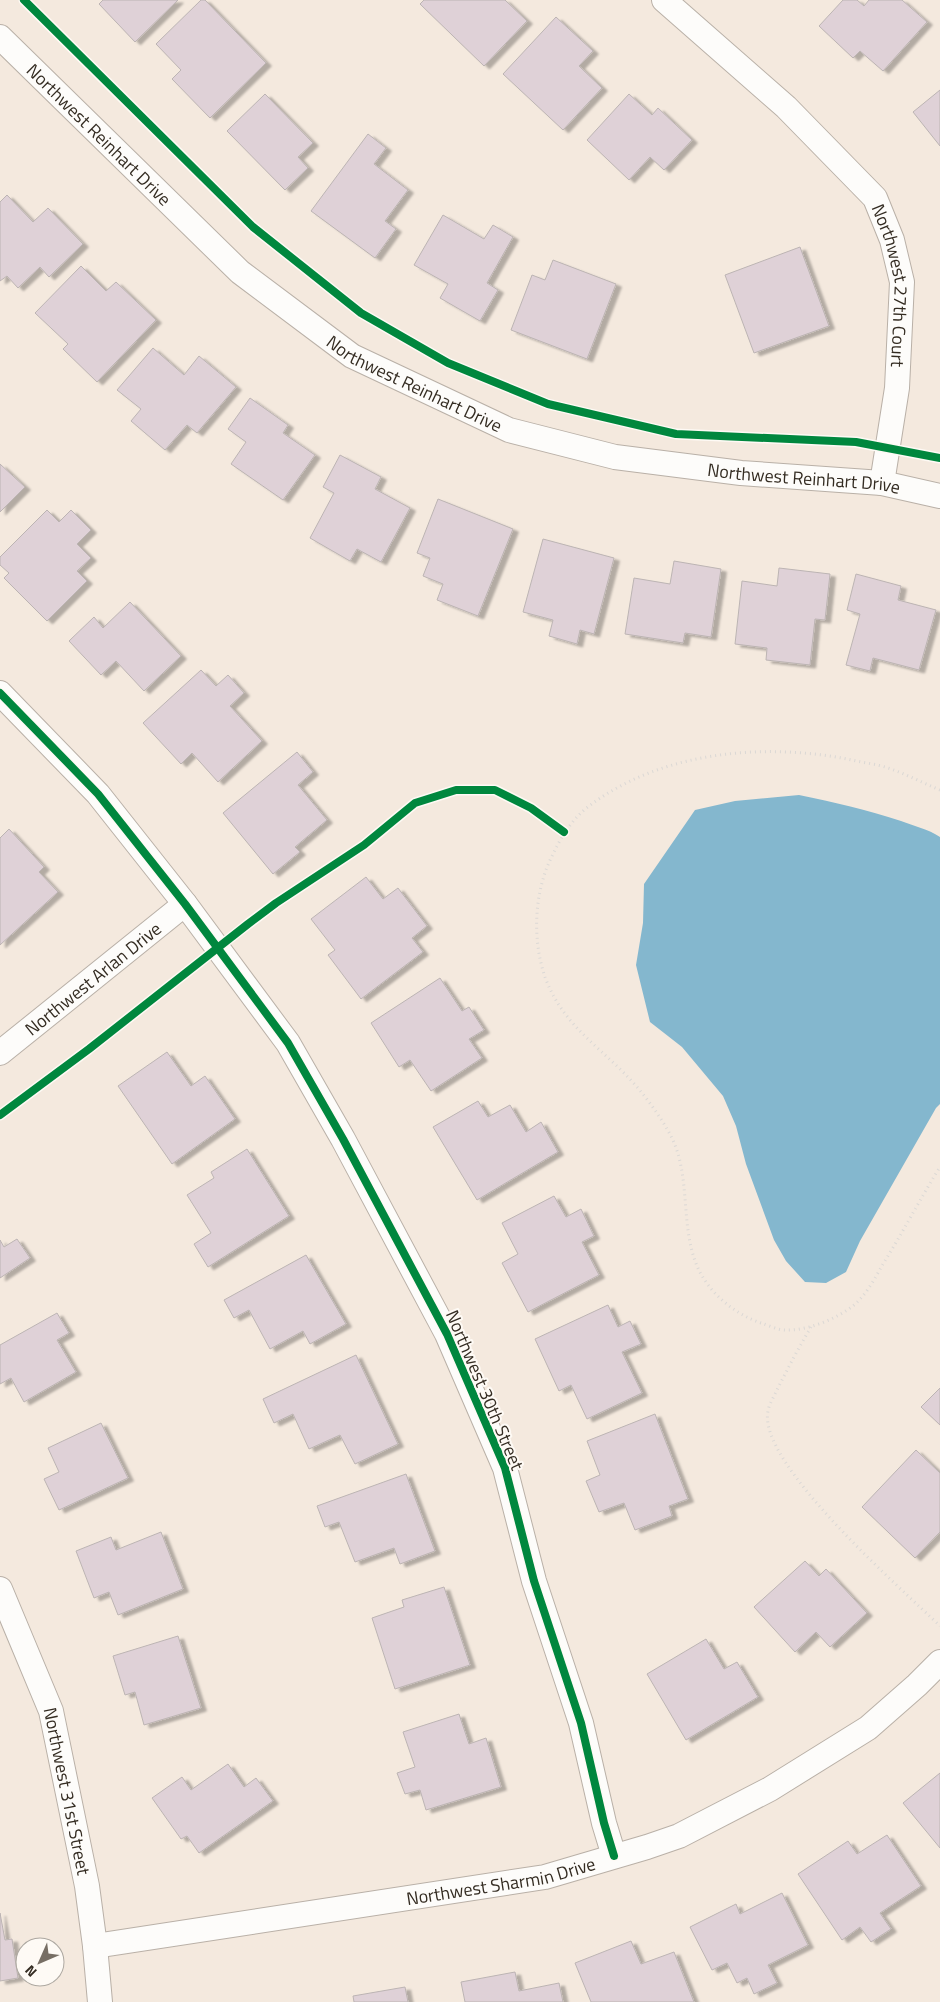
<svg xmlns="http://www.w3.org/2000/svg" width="940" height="2002" viewBox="0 0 940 2002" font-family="'Titillium Web',sans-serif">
  <defs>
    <filter id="shadow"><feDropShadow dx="5.5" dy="3" stdDeviation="1" flood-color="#0004"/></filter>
  </defs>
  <rect width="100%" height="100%" fill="#f4e9de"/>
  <path fill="#84b7ce" d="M799,795C834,802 867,810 901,821C914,826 928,829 940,837V1104L936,1108L860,1241L846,1272L826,1283L805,1282L786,1261L774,1240L746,1164L736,1126L723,1096L682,1047L650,1022L636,965L643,923L644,884L695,810L735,801Z"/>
  <g fill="#dfd1d7" stroke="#bcb4b3" filter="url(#shadow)">
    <path d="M103,0H178L135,42L99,4Z"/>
    <path d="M201,0H205L266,63L210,118L172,79L181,70L156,44Z"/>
    <path d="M424,0H505L527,21L484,66L420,4Z"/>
    <path d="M843,0H857L864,6L869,0H902L927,22L883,71L860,51L853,58L819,26Z"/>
    <path d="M556,17L593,51L579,66L602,88L563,130L503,74Z"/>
    <path d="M940,90V146L913,112Z"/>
    <path d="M265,94L313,143L298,157L308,168L285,190L227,131Z"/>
    <path d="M629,94L652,115L658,108L692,140L664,170L650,157L629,180L587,140Z"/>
    <path d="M368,134L386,148L374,164L408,190L385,221L396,229L375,258L311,211Z"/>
    <path d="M7,195L33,222L48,208L83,244L49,277L40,267L18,288L7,276L0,281V202Z"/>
    <path d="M443,215L484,239L493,225L513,237L487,283L498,290L480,321L440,298L448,284L414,265Z"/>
    <path d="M800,247L829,326L754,353L725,275Z"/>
    <path d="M553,260L616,284L587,359L511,330L532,275L545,280Z"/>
    <path d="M81,266L106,291L116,282L156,320L97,382L63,349L68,344L35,313Z"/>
    <path d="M153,348L184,375L199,356L236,387L197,433L187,425L165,450L131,421L141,409L117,390Z"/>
    <path d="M250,398L288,425L283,433L315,455L283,500L231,464L246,442L228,429Z"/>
    <path d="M340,455L381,477L375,489L410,508L381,562L357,549L350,561L310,538L334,493L323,487Z"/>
    <path d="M0,464L25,487L0,512Z"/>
    <path d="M438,499L513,529L478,616L437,600L443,584L423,576L430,558L417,553Z"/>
    <path d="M47,510L59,522L71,510L91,530L77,544L91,558L77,571L87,581L47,621L4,578L9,573L0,565V557Z"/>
    <path d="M543,539L614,558L594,634L580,630L577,644L549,636L553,620L523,612Z"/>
    <path d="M674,561L721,569L711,637L685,633L683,643L625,634L634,578L670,584Z"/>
    <path d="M779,568L830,574L825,620L815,619L810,665L766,660L767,648L735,644L742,581L777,586Z"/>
    <path d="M856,574L901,586L898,600L936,610L919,670L873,658L870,671L846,665L860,614L847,610Z"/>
    <path d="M130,602L181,656L144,691L116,661L101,675L69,641L94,617L103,628Z"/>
    <path d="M201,670L216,686L228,675L244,693L230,706L262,741L218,782L192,753L181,764L143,723Z"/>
    <path d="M297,752L313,772L298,785L327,820L295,847L300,852L273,874L223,813Z"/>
    <path d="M9,829L44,867L39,872L58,892L0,945V838Z"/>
    <path d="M366,877L383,899L398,888L427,926L412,938L423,952L361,999L328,955L335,950L311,919Z"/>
    <path d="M440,978L462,1011L469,1007L484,1030L469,1039L482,1058L431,1091L410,1060L399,1067L371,1023Z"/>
    <path d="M167,1052L191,1086L205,1076L235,1119L172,1164L118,1086Z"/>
    <path d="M478,1101L488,1117L510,1105L526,1132L541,1122L558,1152L477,1200L433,1127Z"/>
    <path d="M247,1149L289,1216L208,1267L194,1244L211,1233L187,1195L214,1178L211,1172Z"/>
    <path d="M554,1196L566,1217L581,1209L594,1236L582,1242L599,1275L528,1312L502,1263L518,1254L502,1223Z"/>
    <path d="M17,1239L30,1258L0,1278V1240L4,1247Z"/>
    <path d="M306,1255L346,1324L310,1344L303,1331L270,1349L249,1310L234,1318L224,1300Z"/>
    <path d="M608,1305L618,1327L630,1321L641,1344L622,1352L642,1393L587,1419L571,1385L559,1391L535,1339Z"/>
    <path d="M57,1313L69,1333L57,1340L76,1372L24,1402L11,1378L0,1384V1345Z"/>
    <path d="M356,1355L398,1444L355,1464L340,1435L309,1449L293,1414L274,1423L263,1399Z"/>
    <path d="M940,1388V1425L921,1407Z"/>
    <path d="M655,1414L688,1499L669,1506L672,1516L635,1530L624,1503L599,1512L586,1481L600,1475L587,1441Z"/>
    <path d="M101,1423L128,1478L59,1510L44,1479L59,1472L48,1448Z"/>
    <path d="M916,1450L940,1473V1532L915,1558L862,1507Z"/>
    <path d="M406,1474L435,1551L400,1564L394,1548L355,1562L339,1522L325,1527L317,1506Z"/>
    <path d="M161,1532L183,1589L118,1615L109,1592L94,1598L76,1551L111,1537L116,1550Z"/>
    <path d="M805,1561L819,1576L826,1569L867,1613L830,1647L816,1632L795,1652L754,1607Z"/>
    <path d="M444,1587L470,1665L395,1689L372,1618L404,1607L402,1600Z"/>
    <path d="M178,1636L201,1708L144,1725L135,1692L125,1695L113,1656Z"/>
    <path d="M706,1639L724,1669L737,1662L758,1697L686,1740L647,1674Z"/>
    <path d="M459,1714L469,1744L486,1738L501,1787L426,1810L420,1790L405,1794L397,1773L415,1767L403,1732Z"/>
    <path d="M228,1764L244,1787L256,1778L273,1801L199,1853L187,1836L181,1839L152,1798L182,1777L191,1790Z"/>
    <path d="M940,1773V1848L903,1803Z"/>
    <path d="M887,1835L921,1886L880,1913L891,1929L871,1942L860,1927L842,1940L798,1874L848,1841L857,1854Z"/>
    <path d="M782,1893L808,1945L768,1965L777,1983L754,1994L747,1978L737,1983L727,1963L712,1970L690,1927L736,1904L740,1914Z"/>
    <path d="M0,1913L5,1940L12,1939L18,1978L0,1981Z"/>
    <path d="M631,1941L641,1964L674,1952L694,2002H591L575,1963Z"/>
    <path d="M515,1972L519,1991L559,1983L563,2002H465L461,1982Z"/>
    <path d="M405,1987L408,2002H354L353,1996Z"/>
  </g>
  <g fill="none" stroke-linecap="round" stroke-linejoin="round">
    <defs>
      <g id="street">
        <path id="s1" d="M664,0L786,107L875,198L892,240L902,282L897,388L882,483"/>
        <path id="s2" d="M0,37L240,272L352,356L509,430L615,457L741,473L882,483L940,496"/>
        <path d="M0,693L98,794L185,904L288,1043L343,1139L447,1334L505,1468L534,1581L581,1723L604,1823L614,1856"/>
        <path id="s3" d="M0,1053L185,904"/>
        <path id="s4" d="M0,1589L51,1711L87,1886L95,1946L100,2002"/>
        <path id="s5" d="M95,1946L545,1877L647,1847L679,1836L770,1789L868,1728L917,1685L940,1662"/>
      </g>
    </defs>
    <use href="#street" stroke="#b9b0a7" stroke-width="26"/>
    <g stroke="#dbd8d5" stroke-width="3" stroke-dasharray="1 4" stroke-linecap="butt">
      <path d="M940,790C923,783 906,774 888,768C877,764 864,763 852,760C765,742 662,751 589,806C572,819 561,837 552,856C534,892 532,939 545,977C561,1021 593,1042 624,1073C642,1091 660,1115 672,1138C691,1178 680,1225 697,1266C708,1292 734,1314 761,1323C768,1325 777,1330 785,1330C807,1331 837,1319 854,1305C867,1294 875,1278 883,1264C903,1232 920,1199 940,1167"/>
      <path d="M811,1327C799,1347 788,1368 777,1390C774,1397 769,1404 768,1411C757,1463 902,1589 940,1626"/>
    </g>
    <use href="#street" stroke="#fdfcfa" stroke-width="24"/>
    <defs>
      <g id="cycleway">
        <path d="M24,0L253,227L361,313L448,363L548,404L676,434L856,442L940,458"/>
        <path d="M0,693L98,794L185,904L288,1043L343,1139L447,1334L505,1468L534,1581L581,1723L604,1823L614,1856"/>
        <path d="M0,1115L89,1049L248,924L276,903L364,845L415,803L456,790H495L531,808L564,832"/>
      </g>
    </defs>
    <use href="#cycleway" stroke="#fefaf5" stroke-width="11"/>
    <use href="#cycleway" stroke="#00873e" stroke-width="8"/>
  </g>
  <g text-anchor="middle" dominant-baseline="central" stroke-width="4" stroke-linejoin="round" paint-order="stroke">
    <g font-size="18" fill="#342c22" stroke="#fefaf5">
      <text stroke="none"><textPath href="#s2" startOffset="139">Northwest Reinhart Drive</textPath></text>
      <text stroke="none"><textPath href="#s1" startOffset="380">Northwest 27th Court</textPath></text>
      <text stroke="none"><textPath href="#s2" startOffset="544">Northwest Reinhart Drive</textPath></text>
      <text stroke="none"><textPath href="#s2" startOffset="949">Northwest Reinhart Drive</textPath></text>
      <text stroke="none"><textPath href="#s3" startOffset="119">Northwest Arlan Drive</textPath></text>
      <text transform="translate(485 1390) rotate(67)">Northwest 30th Street</text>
      <text stroke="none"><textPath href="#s4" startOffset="214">Northwest 31st Street</textPath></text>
      <text stroke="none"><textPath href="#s5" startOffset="411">Northwest Sharmin Drive</textPath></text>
    </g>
  </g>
  <g transform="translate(40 1962) rotate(225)"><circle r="24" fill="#fefaf5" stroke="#ada8a1"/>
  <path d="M0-4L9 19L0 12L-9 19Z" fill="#776e64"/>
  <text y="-8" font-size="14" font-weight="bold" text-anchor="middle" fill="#342c22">N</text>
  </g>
</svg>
